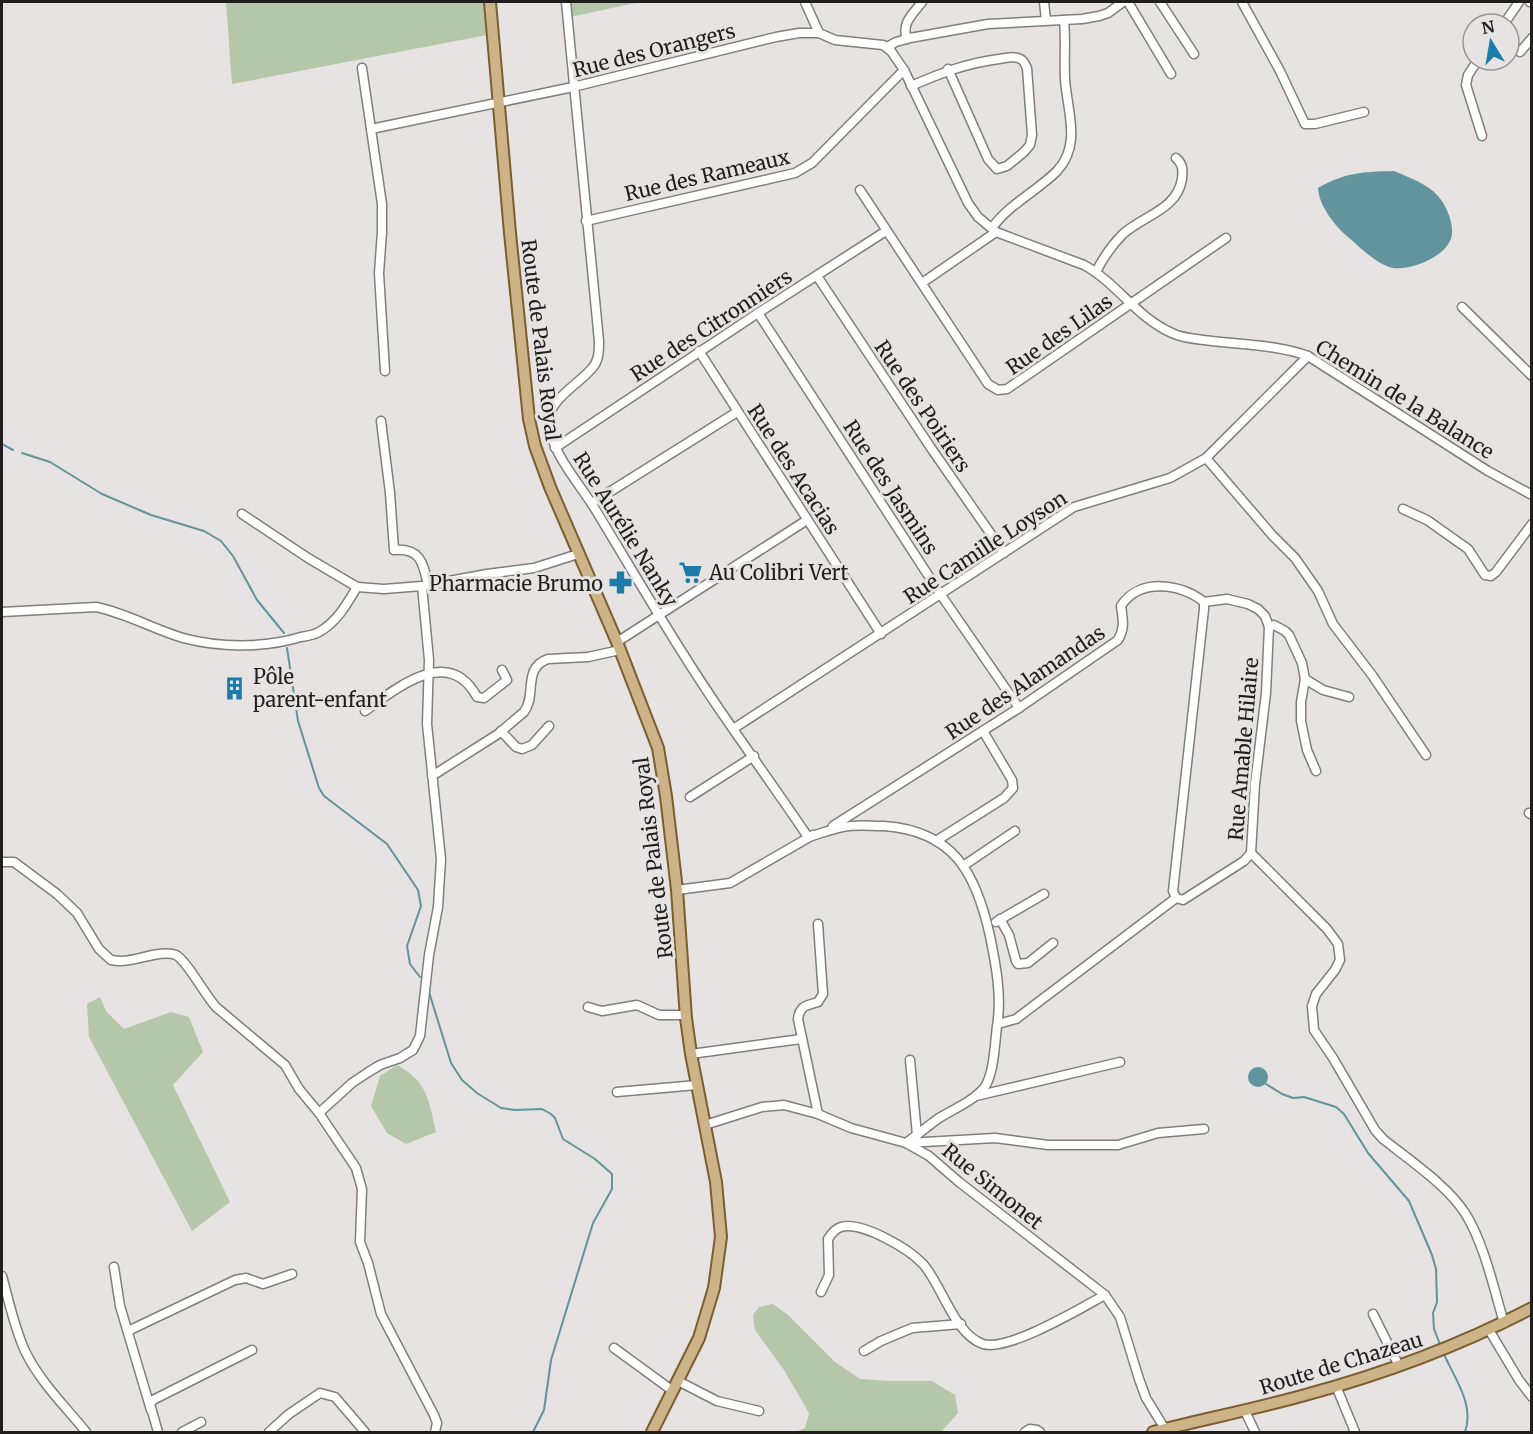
<svg xmlns="http://www.w3.org/2000/svg" width="1533" height="1434" viewBox="0 0 1533 1434" font-family="Merriweather,serif">
  <rect width="100%" height="100%" fill="#e6e3e2"/>
  <g fill="#b4c7a8">
    <path d="M226,2H490L492,34L232,84Z"/>
    <path d="M569,2H640L570,17Z"/>
    <path d="M100,997L106,1011L124,1029L171,1012L189,1017L203,1052L173,1085L230,1202L192,1231L89,1037L87,1004Z"/>
    <path d="M397,1065C428,1082 429,1101 436,1132L406,1144L387,1133L371,1106L380,1076Z"/>
    <path d="M773,1304L788,1315L835,1362L860,1379L889,1381H932L955,1395L958,1413L941,1432H795L805,1428L809,1413L784,1370L755,1330L753,1315L759,1307Z"/>
  </g>
  <g fill="#62949d">
    <path d="M1394,171C1408,177 1428,184 1438,196C1446,205 1453,221 1452,234C1450,256 1408,273 1389,267C1373,261 1361,248 1348,237C1335,226 1319,206 1318,188C1346,172 1363,172 1394,171Z"/>
    <circle cx="1258" cy="1077" r="10"/>
  </g>
  <g fill="none" stroke-linecap="round" stroke-linejoin="round">
    <g stroke="#62949d" stroke-width="2">
      <path d="M2,444L13,450"/>
      <path d="M22,453L50,462L102,494L151,515L204,531L221,541L233,556L257,600L284,633"/>
      <path d="M287,648L298,721L319,788L324,796L387,844L418,890L421,906L407,946L410,964L420,977"/>
      <path d="M429,992L451,1063L462,1080L477,1093L501,1108L515,1110L542,1109L551,1114L555,1118L563,1139L595,1159L612,1174V1189L593,1223L551,1360L544,1410L533,1432"/>
      <path d="M1266,1084L1282,1094L1293,1098L1304,1097L1336,1107L1344,1114L1368,1153L1409,1201L1432,1255L1436,1269L1437,1302L1433,1313L1434,1329L1441,1347"/>
      <path d="M1443,1352C1454,1378 1475,1404 1465,1432"/>
    </g>
    <defs>
      <g id="minor">
        <path d="M566,2L599,341C599,350 599,360 593,367C581,383 547,400 549,422C550,452 580,484 595,509C640,583 683,658 733,729C758,765 783,800 808,837C820,834 831,829 843,827C856,824 870,826 884,826C954,831 976,873 990,936C996,966 1002,996 997,1026C995,1042 994,1075 984,1088C973,1101 954,1109 939,1118C928,1126 917,1135 906,1143"/>
        <path d="M805,2L819,33L835,40L883,45L891,51L904,70L968,203L978,217L996,232L1084,265C1117,283 1136,317 1172,333C1184,339 1199,339 1212,341C1245,345 1277,345 1308,356L1488,471L1532,495"/>
        <path d="M1044,2L1046,20"/>
        <path d="M1128,2L1171,74"/>
        <path d="M1160,2L1194,54"/>
        <path d="M1242,2L1280,71L1305,124H1315L1364,112"/>
        <path d="M1530,2H1532"/>
        <path d="M1504,24L1519,2"/>
        <path d="M907,39C901,23 913,14 922,2"/>
        <path d="M887,47L896,42L910,38L988,24L1082,19L1099,16L1108,13L1123,2"/>
        <path d="M1520,52L1532,38"/>
        <path d="M1478,60L1468,75L1466,85L1482,136"/>
        <path d="M362,68L382,204V232L379,273L385,371"/>
        <path d="M911,86C941,73 967,63 999,59C1006,58 1016,55 1022,60C1025,62 1025,65 1027,68L1032,135L1030,145L1024,152L1007,166L997,169L988,159L948,69"/>
        <path d="M371,129L573,87L776,37L799,33H819"/>
        <path d="M860,190L988,384L998,390L1007,389L1226,238"/>
        <path d="M586,221L795,173L812,163L904,70"/>
        <path d="M992,228C1009,204 1036,192 1057,171C1082,144 1067,111 1065,79C1064,59 1066,40 1064,20"/>
        <path d="M1096,272C1103,258 1112,245 1123,234C1144,215 1177,210 1182,179C1183,170 1183,164 1176,158"/>
        <path d="M817,276L931,448L1004,553"/>
        <path d="M922,283L996,232"/>
        <path d="M1462,307L1532,376"/>
        <path d="M758,313L941,595L1019,708"/>
        <path d="M699,351L881,634"/>
        <path d="M381,421L390,493L394,550C421,548 423,563 428,585"/>
        <path d="M555,448L758,313L886,231"/>
        <path d="M1206,458L1272,535L1295,558L1318,591L1333,624L1372,675L1426,755"/>
        <path d="M592,503L737,412"/>
        <path d="M1403,509L1427,520L1468,549L1485,575L1491,576L1496,572L1532,524"/>
        <path d="M242,514L308,558L357,587L384,589L422,586L487,574L534,568L578,554"/>
        <path d="M2,612L96,607C126,613 153,629 183,638C221,648 264,648 301,637C307,636 314,635 319,632C337,622 347,604 357,587"/>
        <path d="M1269,627L1274,625L1285,631L1289,635L1302,663L1305,679L1301,702V721L1307,750L1316,771"/>
        <path d="M617,642L807,520"/>
        <path d="M1305,679L1323,690L1349,697"/>
        <path d="M365,711C398,687 449,645 477,697L484,698L507,680L502,670"/>
        <path d="M733,729L1074,507L1170,478L1206,458L1308,356"/>
        <path d="M501,731L516,747L522,749L532,745L549,726"/>
        <path d="M432,776L498,734L524,712C537,695 522,668 548,659L588,657L620,650"/>
        <path d="M690,797L754,756"/>
        <path d="M1529,813L1532,815"/>
        <path d="M833,826L1019,708L1118,640C1125,628 1123,620 1121,606C1139,578 1181,583 1204,602V609L1173,891L1176,898L1183,900L1244,861L1251,853L1255,784L1266,693L1269,627L1265,616L1258,609L1248,604L1227,599L1204,602"/>
        <path d="M936,841L1004,798L1013,788L1012,780L983,731"/>
        <path d="M1251,853L1327,929L1338,944L1340,960L1335,970L1316,994L1312,1006L1314,1030L1333,1058L1375,1130L1383,1139C1408,1159 1448,1186 1465,1213C1484,1243 1494,1289 1504,1323"/>
        <path d="M2,862H14L57,894L77,913L99,949L111,960C125,963 139,958 153,955C159,954 169,952 176,955C187,961 205,995 216,1007L285,1065L299,1089L319,1113L356,1168L362,1189L360,1242L368,1263L381,1314L434,1415L437,1423L435,1432"/>
        <path d="M963,866L1015,831"/>
        <path d="M677,890L730,883L813,835"/>
        <path d="M1000,919L1009,935L1016,961L1018,964L1028,963L1053,943"/>
        <path d="M996,922L1044,894"/>
        <path d="M818,924L823,994L818,1002C806,1006 800,1005 798,1019L818,1114"/>
        <path d="M588,1007L602,1011L637,1005L659,1015H686"/>
        <path d="M998,1024L1016,1019L1176,898"/>
        <path d="M691,1054L801,1039"/>
        <path d="M910,1060L917,1135"/>
        <path d="M617,1092L697,1085"/>
        <path d="M976,1096L1120,1062"/>
        <path d="M319,1113L352,1083L367,1073L380,1065L400,1058L413,1050L420,1036L429,955L438,907L441,859L427,724L429,660L422,586"/>
        <path d="M705,1125L762,1107L784,1105L818,1114L851,1128L906,1143L929,1156L959,1182L1105,1295L1120,1317L1139,1379L1146,1398L1165,1429"/>
        <path d="M907,1143L995,1138L1048,1145H1118L1158,1133L1204,1129"/>
        <path d="M114,1267L120,1306L151,1410"/>
        <path d="M2,1276C9,1301 14,1327 25,1351C40,1382 65,1406 86,1432"/>
        <path d="M821,1292L829,1275L828,1239C831,1234 835,1229 841,1227C862,1221 909,1249 923,1264C942,1285 954,1334 983,1344C1008,1352 1081,1308 1105,1295"/>
        <path d="M1373,1314L1399,1366"/>
        <path d="M1489,1330L1519,1380L1532,1397"/>
        <path d="M128,1331L235,1280L246,1278L263,1284L292,1274"/>
        <path d="M614,1348L673,1391"/>
        <path d="M864,1351L881,1341L912,1328L961,1324"/>
        <path d="M678,1381L717,1401L759,1411"/>
        <path d="M1336,1386L1355,1432"/>
        <path d="M1245,1411L1255,1432"/>
        <path d="M158,1432L150,1404L153,1400L252,1350"/>
        <path d="M182,1432L201,1422"/>
        <path d="M269,1432L289,1414L320,1393L335,1397L365,1432"/>
        <path d="M1025,1432L1030,1429L1037,1430L1040,1432"/>
      </g>
      <g id="major">
        <path d="M490,2L510,233L529,419L535,446L550,487L617,642L658,748L666,796L677,890L686,1018L691,1054L716,1182L721,1237L714,1288L699,1338L652,1432"/>
        <path d="M1153,1432C1204,1419 1255,1409 1305,1395C1383,1374 1459,1346 1532,1308"/>
      </g>
    </defs>
    <use href="#minor" stroke="#817e7d" stroke-width="11"/>
    <use href="#major" stroke="#7b5e30" stroke-width="14"/>
    <use href="#minor" stroke="#fff" stroke-width="8"/>
    <use href="#major" stroke="#cdb388" stroke-width="10"/>
  </g>
  <defs>
    <symbol id="supermarket-bare" viewBox="-9 -9 18 18"><path d="M-6-5.5h2.5l.6 2H6L4.5 2H-2.5L-4.4-4H-6ZM-1.5 3.2a1.3 1.3 0 1 0 .1 0ZM3 3.2a1.3 1.3 0 1 0 .1 0Z" fill="#1c7ba8" stroke="#e6e3e2" stroke-width="2.5" paint-order="stroke"/></symbol>
    <symbol id="pharmacy-bare" viewBox="-9 -9 18 18"><path d="M-2-6h4v4h4v4h-4v4h-4v-4h-4v-4h4Z" fill="#1c7ba8" stroke="#e6e3e2" stroke-width="2.5" paint-order="stroke"/></symbol>
    <symbol id="building-bare" viewBox="-9 -9 18 18"><path d="M-4-6H4V6H1V3H-1V6H-4ZM-2.5-4.3h1.7v1.8h-1.7ZM.8-4.3h1.7v1.8H.8ZM-2.5-1h1.7V.8h-1.7ZM.8-1h1.7V.8H.8Z" fill="#1c7ba8" stroke="#e6e3e2" stroke-width="2.5" paint-order="stroke"/></symbol>
  </defs>
  <g fill-rule="evenodd">
    <use href="#supermarket-bare" x="674" y="556" width="33" height="33"/>
    <use href="#pharmacy-bare" x="604" y="566" width="33" height="33"/>
    <use href="#building-bare" x="218" y="672" width="33" height="33"/>
  </g>
  <g text-anchor="middle" dominant-baseline="central" stroke-width="6" stroke-linejoin="round" paint-order="stroke">
    <g font-size="20" fill="#201f1e" stroke="#e6e3e2">
      <text transform="translate(654 50) rotate(-14)">Rue des Orangers</text>
      <text transform="translate(707 175) rotate(-13)">Rue des Rameaux</text>
      <text transform="translate(711 325) rotate(-33)">Rue des Citronniers</text>
      <text transform="translate(1059 334) rotate(-35)">Rue des Lilas</text>
      <text transform="translate(541 340) rotate(83)">Route de Palais Royal</text>
      <text transform="translate(1405 399) rotate(32)">Chemin de la Balance</text>
      <text transform="translate(923 406) rotate(56)">Rue des Poiriers</text>
      <text transform="translate(794 469) rotate(57)">Rue des Acacias</text>
      <text transform="translate(891 487) rotate(57)">Rue des Jasmins</text>
      <text transform="translate(626 529) rotate(58)">Rue Aurélie Nanky</text>
      <text transform="translate(985 547) rotate(-33)">Rue Camille Loyson</text>
      <text transform="translate(1025 682) rotate(-34)">Rue des Alamandas</text>
      <text transform="translate(1243 749) rotate(-85)">Rue Amable Hilaire</text>
      <text transform="translate(653 858) rotate(-97)">Route de Palais Royal</text>
      <text transform="translate(993 1186) rotate(39)">Rue Simonet</text>
      <text transform="translate(1341 1363) rotate(-17)">Route de Chazeau</text>
    </g>
    <g font-size="20" fill="#201f1e" stroke="#e6e3e2" text-anchor="start">
      <text x="709" y="572">Au Colibri Vert</text>
      <text x="603" y="583" text-anchor="end">Pharmacie Brumo</text>
      <text x="253" y="676">Pôle<tspan x="253" dy="23">parent-enfant</tspan></text>
    </g>
  </g>
  <rect width="1533" height="1434" fill="none" stroke="#201f1e" stroke-width="6"/>
  <g transform="translate(1491 42) rotate(349)"><circle r="28" fill="#e6e3e2" stroke="#979594" stroke-width="1.5"/>
  <path d="M0-4.5L10 22L0 15L-10 22Z" fill="#1c7ba8"/>
  <text y="-9" font-size="16" font-weight="bold" text-anchor="middle" fill="#201f1e">N</text>
  </g>
</svg>
